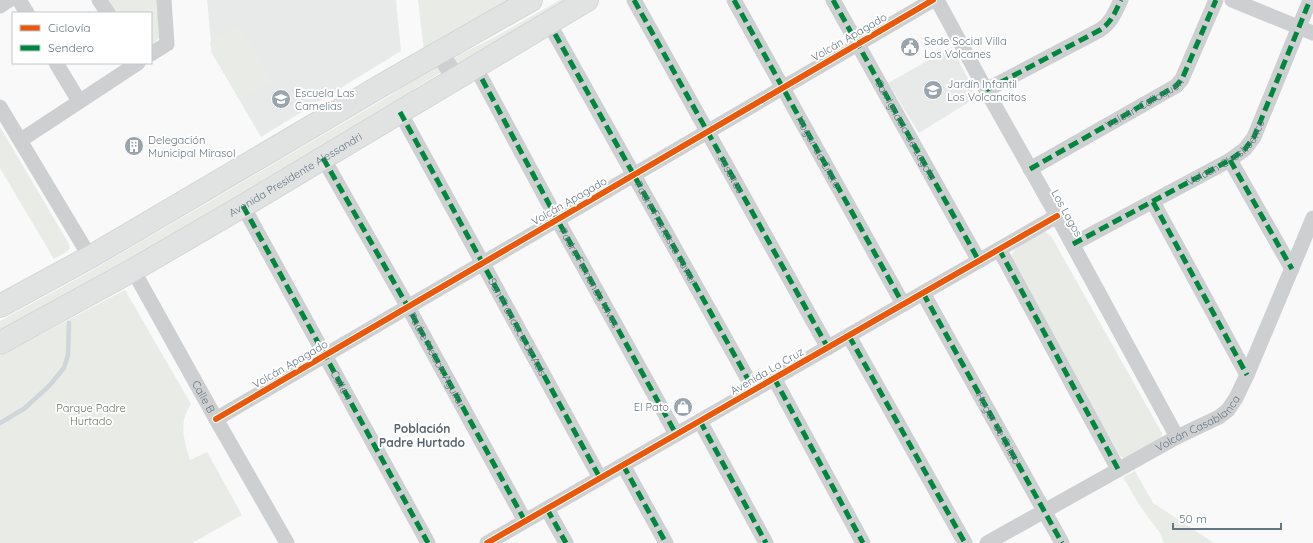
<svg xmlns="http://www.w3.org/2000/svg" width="1313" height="543" viewBox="0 0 1313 543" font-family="Quicksand,sans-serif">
  <rect width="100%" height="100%" fill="#f9f9f9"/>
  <g fill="#e8e9e9">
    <path d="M207,0H396L401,51L261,137L212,53Z"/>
    <path d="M952,47L977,97L919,133L888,83Z"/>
  </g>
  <g fill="#e8ebe6">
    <path d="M106,0H157L159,37L154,45L151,47V13H114Z"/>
    <path d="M418,0H514L424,51Z"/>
    <path d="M560,0H574L458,65L454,61L455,58L459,55L495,37Z"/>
    <path d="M239,25L273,81L239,99L212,53L210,42Z"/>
    <path d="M438,66L441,71L440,73L414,89L407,99L209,217L0,333V321L86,274L391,95L399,89L403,82Z"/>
    <path d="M0,127L69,244L70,248L68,251L54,259L0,168Z"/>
    <path d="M1039,232H1045L1051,236L1162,433V436L1157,442L1127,457L1123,458L1120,456L1010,260C1014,244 1026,240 1039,232Z"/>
    <path d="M125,290L191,404C178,423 184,440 190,460L207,452L242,515L192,543H0V356Z"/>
    <path d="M1135,471L1153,503L1214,543H1164L1160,533L1140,506L1123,477Z"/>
  </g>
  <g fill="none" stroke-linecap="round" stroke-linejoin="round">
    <path stroke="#ced6d9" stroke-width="4.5" d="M0,423L25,408L49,386L64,368L68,355L69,323"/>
    <defs>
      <g id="secondary">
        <path d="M0,306L90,257L396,77L531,0"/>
        <path id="s11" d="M0,343L133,270L243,206L587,0"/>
      </g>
    </defs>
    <use href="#secondary" stroke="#d5d6d7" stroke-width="24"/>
    <g stroke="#cecfd0" stroke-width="15">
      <path d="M19,0L27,13"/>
      <path d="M99,0L108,13"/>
      <path d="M634,0L828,348"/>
      <path id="s1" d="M734,0L903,304"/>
      <path id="s2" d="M833,0L979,261"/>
      <path d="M937,0L986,90L1057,216L1177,437"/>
      <path d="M1232,0L1313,33"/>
      <path d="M0,6L9,0"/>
      <path id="s3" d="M555,34L754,390"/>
      <path d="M151,54L167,44L164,0"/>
      <path d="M56,63L79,101"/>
      <path id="s4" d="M482,79L557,219L676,434"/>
      <path d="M986,90L1100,30C1112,22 1115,12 1121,0"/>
      <path d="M0,107L90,257"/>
      <path id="s5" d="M400,112L600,478"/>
      <path d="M21,140L138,63"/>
      <path id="s6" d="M323,158L408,307L525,521"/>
      <path d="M1230,160L1292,269"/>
      <path id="s7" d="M1030,169L1176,86L1182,79L1216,0"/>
      <path d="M1153,202L1247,375"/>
      <path d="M243,206L428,543"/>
      <path d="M1073,244L1230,160L1245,149L1254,137L1310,0"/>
      <path d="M999,249L1118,469"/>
      <path id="s8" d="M133,270L216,419L287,543"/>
      <path id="s9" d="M923,293L1062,543"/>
      <path d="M849,336L965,543"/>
      <path d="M774,378L863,543"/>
      <path d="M216,419L933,0"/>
      <path d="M700,421L766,543"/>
      <path d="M623,465L666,543"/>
      <path d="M547,509L566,543"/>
      <path d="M487,543L1057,216"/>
      <path id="s10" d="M987,543L1177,437L1219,417L1228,410L1236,398L1247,375L1313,218"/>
    </g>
    <path stroke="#cecfd0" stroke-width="19" d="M439,52L456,79"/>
    <use href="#secondary" stroke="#e1e2e2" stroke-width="22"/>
    <g stroke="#00873e" stroke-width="5" stroke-dasharray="10 5" stroke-linecap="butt">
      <path id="s12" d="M634,0L828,348"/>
      <path d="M734,0L903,304"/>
      <path d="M833,0L979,261"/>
      <path d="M555,34L754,390"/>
      <path d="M482,79L557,219L676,434"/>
      <path d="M986,90L1100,30C1112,22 1115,12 1121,0"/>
      <path d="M400,112L600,478"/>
      <path d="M323,158L408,307L525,521"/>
      <path d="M1230,160L1292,269"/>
      <path d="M1030,169L1176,86L1182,79L1216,0"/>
      <path d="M1153,202L1247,375"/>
      <path id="s13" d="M243,206L428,543"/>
      <path id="s14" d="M1073,244L1230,160L1245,149L1254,137L1310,0"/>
      <path d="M999,249L1118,469"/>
      <path d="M923,293L1062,543"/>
      <path d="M849,336L965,543"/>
      <path d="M774,378L863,543"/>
      <path d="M700,421L766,543"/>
      <path d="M623,465L666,543"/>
      <path d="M547,509L566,543"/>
    </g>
    <defs>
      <g id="cycleway">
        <path d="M216,419L933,0"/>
        <path d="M487,543L1057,216"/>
      </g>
    </defs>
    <use href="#cycleway" stroke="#fff" stroke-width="8"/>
    <use href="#cycleway" stroke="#e8590c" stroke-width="6"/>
  </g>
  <defs>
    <symbol id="civic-disc" viewBox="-11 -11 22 22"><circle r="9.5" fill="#99a4ac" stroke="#fff"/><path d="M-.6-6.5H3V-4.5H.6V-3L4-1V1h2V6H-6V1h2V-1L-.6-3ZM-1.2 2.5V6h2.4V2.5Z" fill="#fff"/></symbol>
    <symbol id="school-disc" viewBox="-11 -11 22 22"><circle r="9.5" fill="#99a4ac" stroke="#fff"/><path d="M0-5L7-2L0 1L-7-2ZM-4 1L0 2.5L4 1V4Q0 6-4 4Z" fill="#fff"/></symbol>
    <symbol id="building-disc" viewBox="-11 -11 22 22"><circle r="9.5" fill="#99a4ac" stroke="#fff"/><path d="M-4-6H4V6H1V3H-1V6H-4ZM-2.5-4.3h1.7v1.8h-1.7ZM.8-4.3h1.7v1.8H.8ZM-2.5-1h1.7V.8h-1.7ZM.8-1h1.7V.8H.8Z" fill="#fff"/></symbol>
    <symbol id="shop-disc" viewBox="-11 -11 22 22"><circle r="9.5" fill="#99a4ac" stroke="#fff"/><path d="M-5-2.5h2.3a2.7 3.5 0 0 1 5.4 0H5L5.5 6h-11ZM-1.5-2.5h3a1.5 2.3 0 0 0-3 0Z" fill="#fff"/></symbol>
  </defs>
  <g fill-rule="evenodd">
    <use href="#civic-disc" x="899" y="36" width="22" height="22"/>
    <use href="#school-disc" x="922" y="79" width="22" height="22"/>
    <use href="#school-disc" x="270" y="88" width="22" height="22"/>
    <use href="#building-disc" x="123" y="135" width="22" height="22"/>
    <use href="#shop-disc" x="672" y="396" width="22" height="22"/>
  </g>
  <g text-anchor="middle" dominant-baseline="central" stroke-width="4" stroke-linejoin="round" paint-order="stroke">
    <g font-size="11" fill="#657683" stroke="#fff">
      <text transform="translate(849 37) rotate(-30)">Volcán Apagado</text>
      <text stroke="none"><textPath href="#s7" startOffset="132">Volcán Callaquén</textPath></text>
      <text stroke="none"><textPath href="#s2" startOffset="149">San Ignacio de Loyola</textPath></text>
      <text stroke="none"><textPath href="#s14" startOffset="180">Volcán Choshuenco</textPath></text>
      <text stroke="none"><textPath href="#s1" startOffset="174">Hogar de Cristo</textPath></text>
      <text stroke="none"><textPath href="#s12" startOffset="199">Jesuitas</textPath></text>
      <text stroke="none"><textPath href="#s11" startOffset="340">Avenida Presidente Alessandri</textPath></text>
      <text transform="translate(569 201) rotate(-30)">Volcán Apagado</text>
      <text transform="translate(1067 213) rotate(61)">Los Lagos</text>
      <text stroke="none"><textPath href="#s3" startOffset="228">Padre Francisco Javier</textPath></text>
      <text stroke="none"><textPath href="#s4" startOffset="226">Padre Fernando Vives</textPath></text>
      <text stroke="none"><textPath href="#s5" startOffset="245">San Francisco de Asís</textPath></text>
      <text stroke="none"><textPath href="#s6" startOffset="232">Padre Nelson Aguilar</textPath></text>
      <text transform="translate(290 364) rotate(-30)">Volcán Apagado</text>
      <text transform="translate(767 371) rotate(-30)">Avenida La Cruz</text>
      <text stroke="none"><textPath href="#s13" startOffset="204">Calle 1</textPath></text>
      <text stroke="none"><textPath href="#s8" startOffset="145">Calle B</textPath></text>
      <text stroke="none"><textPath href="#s10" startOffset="243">Volcán Casablanca</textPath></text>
      <text stroke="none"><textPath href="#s9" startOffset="155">Hogar de Cristo</textPath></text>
    </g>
    <g font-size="11" fill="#657683" stroke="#fff" text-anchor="start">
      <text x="924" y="41">Sede Social Villa<tspan x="924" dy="13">Los Volcanes</tspan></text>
      <text x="947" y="84">Jardín Infantil<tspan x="947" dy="13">Los Volcancitos</tspan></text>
      <text x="295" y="93">Escuela Las<tspan x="295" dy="13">Camelias</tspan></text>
      <text x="148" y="140">Delegación<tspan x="148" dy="13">Municipal Mirasol</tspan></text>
      <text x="669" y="407" text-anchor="end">El Pato</text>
    </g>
    <g font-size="11" fill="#687a64" stroke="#fff">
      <text x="91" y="408">Parque Padre<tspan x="91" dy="13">Hurtado</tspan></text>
    </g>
    <g font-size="12" font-weight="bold" fill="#57646e" stroke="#fff">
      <text x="422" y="428">Población<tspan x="422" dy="14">Padre Hurtado</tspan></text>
    </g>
  </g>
  <rect x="12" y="12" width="140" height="52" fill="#ffffff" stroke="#c1c8cd"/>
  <rect x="20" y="25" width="20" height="6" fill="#e8590c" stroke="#c1c8cd"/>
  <text x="48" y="32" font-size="12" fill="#657683">Ciclovía</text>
  <rect x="20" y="45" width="20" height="6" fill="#00873e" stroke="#c1c8cd"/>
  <text x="48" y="52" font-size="12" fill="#657683">Sendero</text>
  <path d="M1173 523v6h108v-6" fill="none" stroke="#657683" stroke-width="2"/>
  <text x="1179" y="523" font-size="12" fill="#657683" stroke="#ffffff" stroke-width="3" paint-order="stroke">50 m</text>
</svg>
